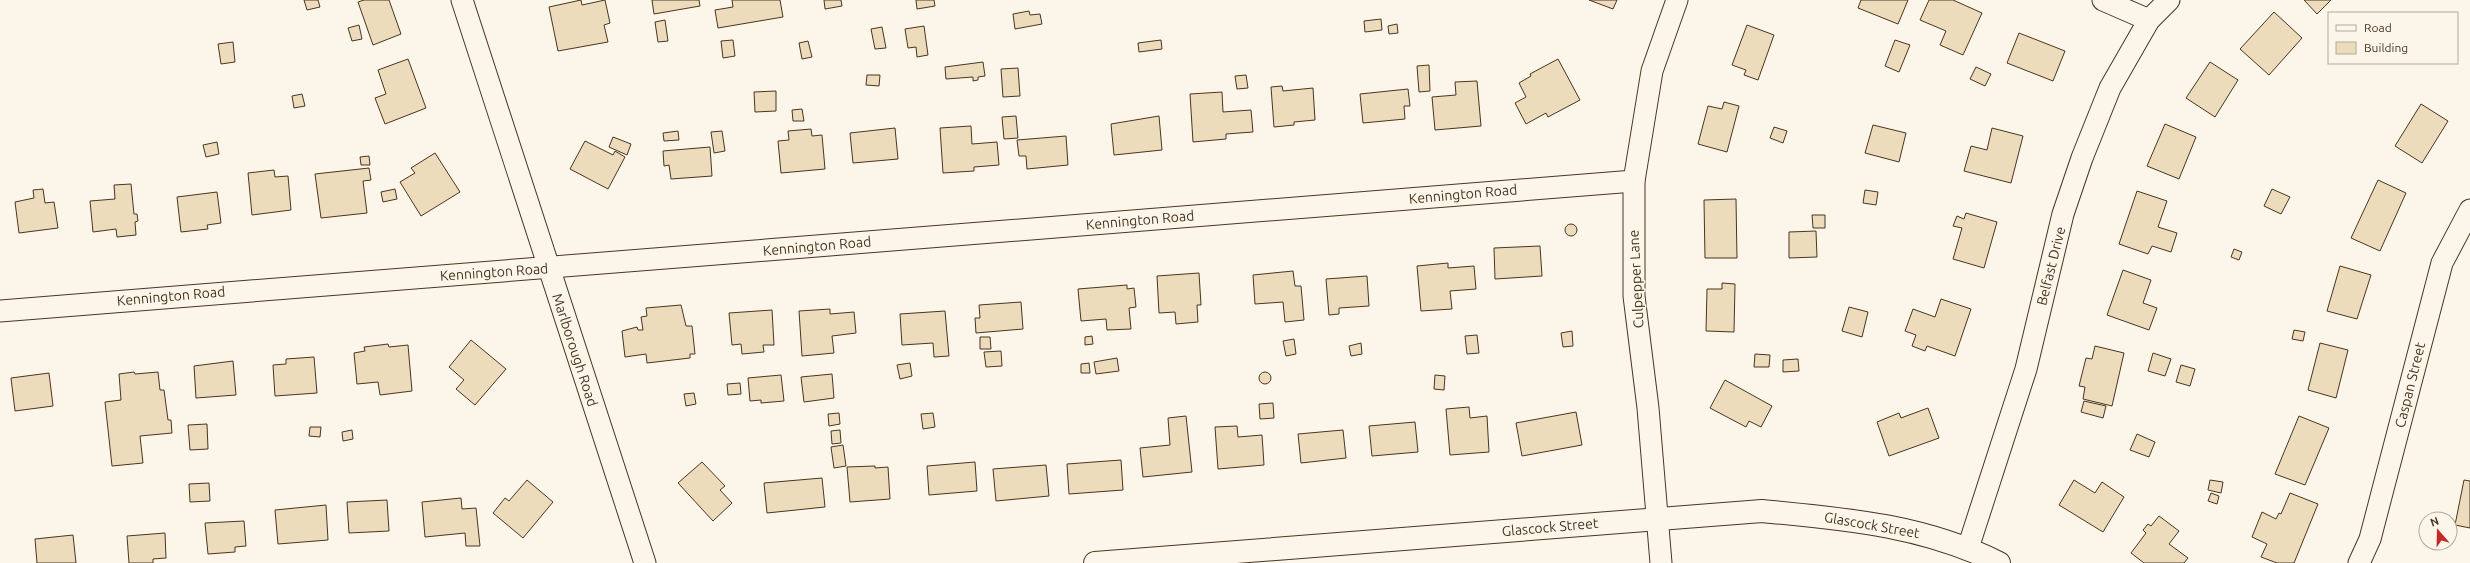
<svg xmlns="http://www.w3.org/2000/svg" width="2470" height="563" viewBox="0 0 2470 563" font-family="Ubuntu,sans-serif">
  <rect width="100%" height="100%" fill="#fbf6e9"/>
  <g fill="#ecdcbc" stroke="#4a3520">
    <path d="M304,0H318L320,7L307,10Z"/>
    <path d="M364,0H389L401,34L373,45L358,2Z"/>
    <path d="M581,0L582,5L605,0L610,23L604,25L608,42L558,51L549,7Z"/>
    <path d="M652,0H699L700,6L654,14Z"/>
    <path d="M732,0H780L783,17L718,28L715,10L733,7Z"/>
    <path d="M824,0H841L842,6L825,9Z"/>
    <path d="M916,0H934L935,6L917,9Z"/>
    <path d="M1589,0H1617L1613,9Z"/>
    <path d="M1861,0H1908L1898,24L1858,8Z"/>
    <path d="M1929,0H1953L1982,13L1963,55L1940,45L1946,31L1920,20Z"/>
    <path d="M2304,0H2331L2317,14Z"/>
    <path d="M1029,11L1030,15L1040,14L1042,24L1015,29L1013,14Z"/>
    <path d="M2274,12L2302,38L2269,75L2240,49Z"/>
    <path d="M1381,19L1382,30L1365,32L1364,21Z"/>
    <path d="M665,20L668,41L658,42L655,22Z"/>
    <path d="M1397,24L1398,33L1389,34L1388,26Z"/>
    <path d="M359,25L362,39L352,41L348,28Z"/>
    <path d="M1747,25L1774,35L1758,80L1744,75L1746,70L1732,65Z"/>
    <path d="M924,26L928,55L917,57L916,47L908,48L905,29Z"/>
    <path d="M882,27L886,48L875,49L871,29Z"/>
    <path d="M2019,33L2065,51L2053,81L2007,63Z"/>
    <path d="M733,40L735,56L723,58L721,41Z"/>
    <path d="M1161,40L1162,49L1139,52L1138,43Z"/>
    <path d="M1895,40L1910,45L1899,72L1885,66Z"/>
    <path d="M808,41L812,57L802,59L799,43Z"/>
    <path d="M233,42L235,62L221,64L218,44Z"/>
    <path d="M408,59L426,108L385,124L375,98L386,94L378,70Z"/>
    <path d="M1558,59L1580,100L1548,117L1546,113L1526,124L1515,103L1526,97L1519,83L1531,76L1530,74Z"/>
    <path d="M983,62L985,76L978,77V80L973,81V77L946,79L945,67Z"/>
    <path d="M2210,62L2238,80L2215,117L2186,98Z"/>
    <path d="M1429,65L1430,91L1419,92L1417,66Z"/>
    <path d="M1976,67L1991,74L1985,86L1970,79Z"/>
    <path d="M1018,68L1020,96L1003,97L1001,69Z"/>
    <path d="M867,75H880L879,86L866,85Z"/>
    <path d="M1246,75L1248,88L1237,89L1235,76Z"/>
    <path d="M1477,81L1481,126L1435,130L1432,97L1456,95L1455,82Z"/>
    <path d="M1282,86L1283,91L1313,88L1315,120L1294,122V125L1274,127L1271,87Z"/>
    <path d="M1408,89L1410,106H1404L1405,119L1363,123L1360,94Z"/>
    <path d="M776,91V111L755,112L754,92Z"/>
    <path d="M1222,92L1223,112L1251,110L1253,132L1226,134V139L1193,142L1190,94Z"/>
    <path d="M302,94L305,106L294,108L292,96Z"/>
    <path d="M1724,102L1739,106L1727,152L1698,144L1708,106L1722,109Z"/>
    <path d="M2421,104L2448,121L2422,163L2395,146Z"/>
    <path d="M802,109L804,121H793L792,110Z"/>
    <path d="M1016,116L1018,138L1004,139L1002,117Z"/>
    <path d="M1159,116L1162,150L1114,155L1111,124Z"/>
    <path d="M2165,124L2196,137L2179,179L2147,166Z"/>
    <path d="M1873,125L1906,133L1899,162L1865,153Z"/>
    <path d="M971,126L972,144L997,142L999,165L974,167V171L943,173L940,128Z"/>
    <path d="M1774,127L1787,131L1783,143L1770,138Z"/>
    <path d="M895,128L898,159L853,163L850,133Z"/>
    <path d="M1992,128L2023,136L2011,183L1964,171L1971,146L1987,150Z"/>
    <path d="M811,129L812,136L822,135L825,169L781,173L778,141L789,140L788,131Z"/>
    <path d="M678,131L679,140L664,141L663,133Z"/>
    <path d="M722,131L725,151L714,153L711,132Z"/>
    <path d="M1066,136L1068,165L1027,169L1026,156H1019L1017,140Z"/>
    <path d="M613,137L631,144L627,155L609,147Z"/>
    <path d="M585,141L613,155L615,151L625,157L608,189L570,169Z"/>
    <path d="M217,142L219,154L206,157L203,145Z"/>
    <path d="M710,147L712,176L671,179L669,165L664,166L663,151Z"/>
    <path d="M435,153L460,192L421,216L400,182L415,173L411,168Z"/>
    <path d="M369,156L370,165H361L360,157Z"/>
    <path d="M369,168L371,180L363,181L367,213L321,218L315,174Z"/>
    <path d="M274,170L275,177L288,176L291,210L252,215L248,173Z"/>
    <path d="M2378,180L2406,193L2380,251L2351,238Z"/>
    <path d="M131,184L134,214H137L138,221L135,222L136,235L117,237L116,229L93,232L90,201L115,199L114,185Z"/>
    <path d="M43,189L45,203L54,202L58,228L19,233L15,202L34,198L33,190Z"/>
    <path d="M395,189L397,199L383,202L381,192Z"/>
    <path d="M2272,189L2290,197L2281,214L2264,206Z"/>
    <path d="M1865,190L1878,192L1876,205L1863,203Z"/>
    <path d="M2137,191L2167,201L2158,227L2177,233L2171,252L2152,246L2148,254L2119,244Z"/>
    <path d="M217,192L221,223L207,225L208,229L181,232L177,197Z"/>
    <path d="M1736,199L1737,258H1705L1704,200Z"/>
    <path d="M1966,213L1997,222L1984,268L1953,259L1962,228L1953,226L1957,216L1964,219Z"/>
    <path d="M1812,215H1825V228H1813Z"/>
    <circle cx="1571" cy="230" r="6"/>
    <path d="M1816,231L1817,257L1789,258V232Z"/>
    <path d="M1540,246L1542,276L1495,279L1494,248Z"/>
    <path d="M2234,249L2242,252L2239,260L2231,257Z"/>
    <path d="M1448,263V268L1474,266L1476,289L1450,291L1452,309L1421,311L1417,266Z"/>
    <path d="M2340,266L2371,275L2357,319L2327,311Z"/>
    <path d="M2123,270L2151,280L2143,303L2157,308L2149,330L2107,315Z"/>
    <path d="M1293,271L1295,286H1301L1304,320L1285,322L1283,302L1255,304L1253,275Z"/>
    <path d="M1199,273L1201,305H1197L1198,322L1176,324L1175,312L1159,313L1157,276Z"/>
    <path d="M1367,276L1369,306L1339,308V314L1329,315L1326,279Z"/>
    <path d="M1722,283L1735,284L1734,332L1706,331L1707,289H1722Z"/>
    <path d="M1127,285V289L1134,288L1136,307L1129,308L1131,329L1107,330L1106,319L1081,321L1078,289Z"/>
    <path d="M1941,299L1971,309L1955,356L1927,346L1925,351L1912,346L1916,335L1905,331L1913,309L1935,317Z"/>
    <path d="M1021,302L1023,329L976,333L975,318H980L979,305Z"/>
    <path d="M681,305L686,326H692L695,354H690V358L647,363L646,354L625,357L622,331L637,327L638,330H643L641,317L647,316L646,308Z"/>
    <path d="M1849,307L1868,312L1862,337L1842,331Z"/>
    <path d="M830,309V314L854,312L856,333L832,336L834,353L802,356L799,311Z"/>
    <path d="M772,310L774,345H763L764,352L742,354L741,344L732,345L729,313Z"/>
    <path d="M945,311L949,356L934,357L933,343L902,345L900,314Z"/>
    <path d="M2294,330L2305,332L2303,341L2292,339Z"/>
    <path d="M1572,331L1573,346L1563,347L1561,333Z"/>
    <path d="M1477,335L1479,353L1467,354L1465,336Z"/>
    <path d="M1092,336L1093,344L1085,345V337Z"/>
    <path d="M980,337H990L991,349H980Z"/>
    <path d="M1294,339L1296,354L1286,356L1283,341Z"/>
    <path d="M471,340L506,369L475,405L456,389L464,380L449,367Z"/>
    <path d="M1361,343L1362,354L1351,356L1349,346Z"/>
    <path d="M2320,343L2348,350L2336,398L2308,390Z"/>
    <path d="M388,344L389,347L408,345L412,391L380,395L378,382L357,384L354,353L365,351L364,347Z"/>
    <path d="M2095,346L2124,353L2112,406L2083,399L2085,387L2079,386L2086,358L2092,359Z"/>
    <path d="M1001,351L1002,366L986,367L984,352Z"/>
    <path d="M2153,353L2171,359L2165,376L2148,371Z"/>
    <path d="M1755,354L1770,355L1769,367H1754Z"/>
    <path d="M314,357L317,393L275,396L273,365L286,364V359Z"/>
    <path d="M1117,358L1119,371L1096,374L1094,362Z"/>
    <path d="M1798,359L1799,371L1783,372V360Z"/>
    <path d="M233,361L236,395L196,398L194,366Z"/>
    <path d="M910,363L912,376L900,379L897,365Z"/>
    <path d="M1089,363L1090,373H1081V364Z"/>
    <path d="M2181,365L2195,369L2190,386L2176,382Z"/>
    <circle cx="1265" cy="378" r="6"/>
    <path d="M134,372L135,374L158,372L160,390H164L168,420H171L172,433L140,436L143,463L112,466L105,402L121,400L119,374Z"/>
    <path d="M49,373L53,406L15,411L11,378Z"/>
    <path d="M832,374L834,398L804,402L801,377Z"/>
    <path d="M781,375L784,401L761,403V400L750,401L748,378Z"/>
    <path d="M1435,375L1445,376L1444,390L1434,389Z"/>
    <path d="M1725,380L1772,406L1761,427L1749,421L1746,427L1710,408Z"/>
    <path d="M740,383L741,394L728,395L727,384Z"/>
    <path d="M694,393L696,404L686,406L684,394Z"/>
    <path d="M2084,401L2106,406L2103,418L2081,412Z"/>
    <path d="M1273,403L1274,418L1260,419L1259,404Z"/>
    <path d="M1469,407L1470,418L1487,416L1489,452L1450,455L1446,409Z"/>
    <path d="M1928,408L1939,438L1889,456L1877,422L1899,413L1901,418Z"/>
    <path d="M1576,412L1582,445L1522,456L1516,423Z"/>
    <path d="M839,413L840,424L829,426L828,414Z"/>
    <path d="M933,413L935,427L923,429L921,414Z"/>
    <path d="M1186,416L1192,472L1143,477L1140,448L1170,445L1168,418Z"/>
    <path d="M2299,416L2329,428L2305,485L2275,474Z"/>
    <path d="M1415,422L1418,452L1372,456L1369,426Z"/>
    <path d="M207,424L208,449L190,450L188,425Z"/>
    <path d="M1237,426L1238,437L1262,435L1264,465L1218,469L1215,427Z"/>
    <path d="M310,427H321L320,437L309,436Z"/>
    <path d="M352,430L353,439L343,441L342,432Z"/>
    <path d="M840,430L841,443L832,444L831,431Z"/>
    <path d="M1343,430L1346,458L1301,463L1298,434Z"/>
    <path d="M2137,434L2155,442L2149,457L2130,450Z"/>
    <path d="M843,445L846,466L834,468L831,447Z"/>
    <path d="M1121,460L1123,490L1069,494L1067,464Z"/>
    <path d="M702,462L725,486L720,490L732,503L713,521L678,483Z"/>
    <path d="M975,462L977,491L929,495L927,466Z"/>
    <path d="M1046,465L1049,496L996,501L993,469Z"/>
    <path d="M875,466V468L888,467L890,499L850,502L847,467Z"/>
    <path d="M822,478L825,507L767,513L764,483Z"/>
    <path d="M527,480L553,502L523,538L493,513L505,498L509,501Z"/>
    <path d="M2074,480L2095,493L2102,482L2124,497L2103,532L2059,505Z"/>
    <path d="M2210,480L2223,482L2221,493L2208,490Z"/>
    <path d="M2464,480L2470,481V528L2455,525Z"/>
    <path d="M209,483L210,501L190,502L189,484Z"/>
    <path d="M2211,493L2219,496L2217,504L2208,501Z"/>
    <path d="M2290,493L2318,504L2294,563H2277L2261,557L2267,544L2252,537L2262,512L2276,519L2279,513L2281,514Z"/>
    <path d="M461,498L462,509L476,508L480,546H466L465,533L425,537L422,502Z"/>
    <path d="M387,500L389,531L349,533L347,502Z"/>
    <path d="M326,505L328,540L278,544L275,510Z"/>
    <path d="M2159,516L2179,531L2169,544L2188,558L2184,563H2144L2131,553L2146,533L2143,530L2148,524L2151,526Z"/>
    <path d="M244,521L246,546L235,547V552L208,554L205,523Z"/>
    <path d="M165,533L166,558L153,559V563H129L127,536Z"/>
    <path d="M73,535L76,563H37L35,539Z"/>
  </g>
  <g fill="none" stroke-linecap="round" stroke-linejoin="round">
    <defs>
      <g id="street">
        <path d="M462,0L645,563"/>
        <path d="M2103,0L2149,20"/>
        <path d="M0,311L1634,181"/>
        <path d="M1968,548L2026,369L2063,214L2082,158L2110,88L2149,20L2169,0"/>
        <path d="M1661,563L1648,408L1634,296V181L1652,71L1677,0"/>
        <path d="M2359,563L2370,539L2442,263L2470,210"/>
      </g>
      <path id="secondary" d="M1095,563L1762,511C1846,519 1923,525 1999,563"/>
    </defs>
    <use href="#street" stroke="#4a3520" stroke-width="23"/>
    <use href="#secondary" stroke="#4a3520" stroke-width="24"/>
    <use href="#street" stroke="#fbf6e9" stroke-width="21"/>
    <use href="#secondary" stroke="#fbf6e9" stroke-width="22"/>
  </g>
  <g text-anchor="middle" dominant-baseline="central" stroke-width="3" stroke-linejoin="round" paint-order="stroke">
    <g font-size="14" fill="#4a3520" stroke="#fbf6e9">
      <text transform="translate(1463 194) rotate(-5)">Kennington Road</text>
      <text transform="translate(1140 220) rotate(-5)">Kennington Road</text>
      <text transform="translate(817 246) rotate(-5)">Kennington Road</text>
      <text transform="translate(2051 266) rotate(-76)">Belfast Drive</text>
      <text transform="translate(494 272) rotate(-4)">Kennington Road</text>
      <text transform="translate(1636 279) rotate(-93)">Culpepper Lane</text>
      <text transform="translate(171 296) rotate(-5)">Kennington Road</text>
      <text transform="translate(575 350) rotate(72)">Marlborough Road</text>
      <text transform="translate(2410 385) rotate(-76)">Caspan Street</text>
      <text transform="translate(1872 525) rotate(10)">Glascock Street</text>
      <text transform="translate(1550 527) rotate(-5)">Glascock Street</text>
    </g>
  </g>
  <rect x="2328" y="12" width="130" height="52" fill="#fbf6e9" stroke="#b4a999"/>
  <rect x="2336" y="25" width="20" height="6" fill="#fbf6e9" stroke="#b4a999"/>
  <text x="2364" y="32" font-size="12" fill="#4a3520">Road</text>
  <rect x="2336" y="42" width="20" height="12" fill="#ecdcbc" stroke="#b4a999"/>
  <text x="2364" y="52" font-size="12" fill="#4a3520">Building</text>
  <g transform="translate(2438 531) rotate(340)"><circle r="19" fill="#fbf6e9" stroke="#b4a999"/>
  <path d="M0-3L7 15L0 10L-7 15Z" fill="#c62828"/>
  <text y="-6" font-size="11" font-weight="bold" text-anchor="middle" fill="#4a3520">N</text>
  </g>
</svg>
